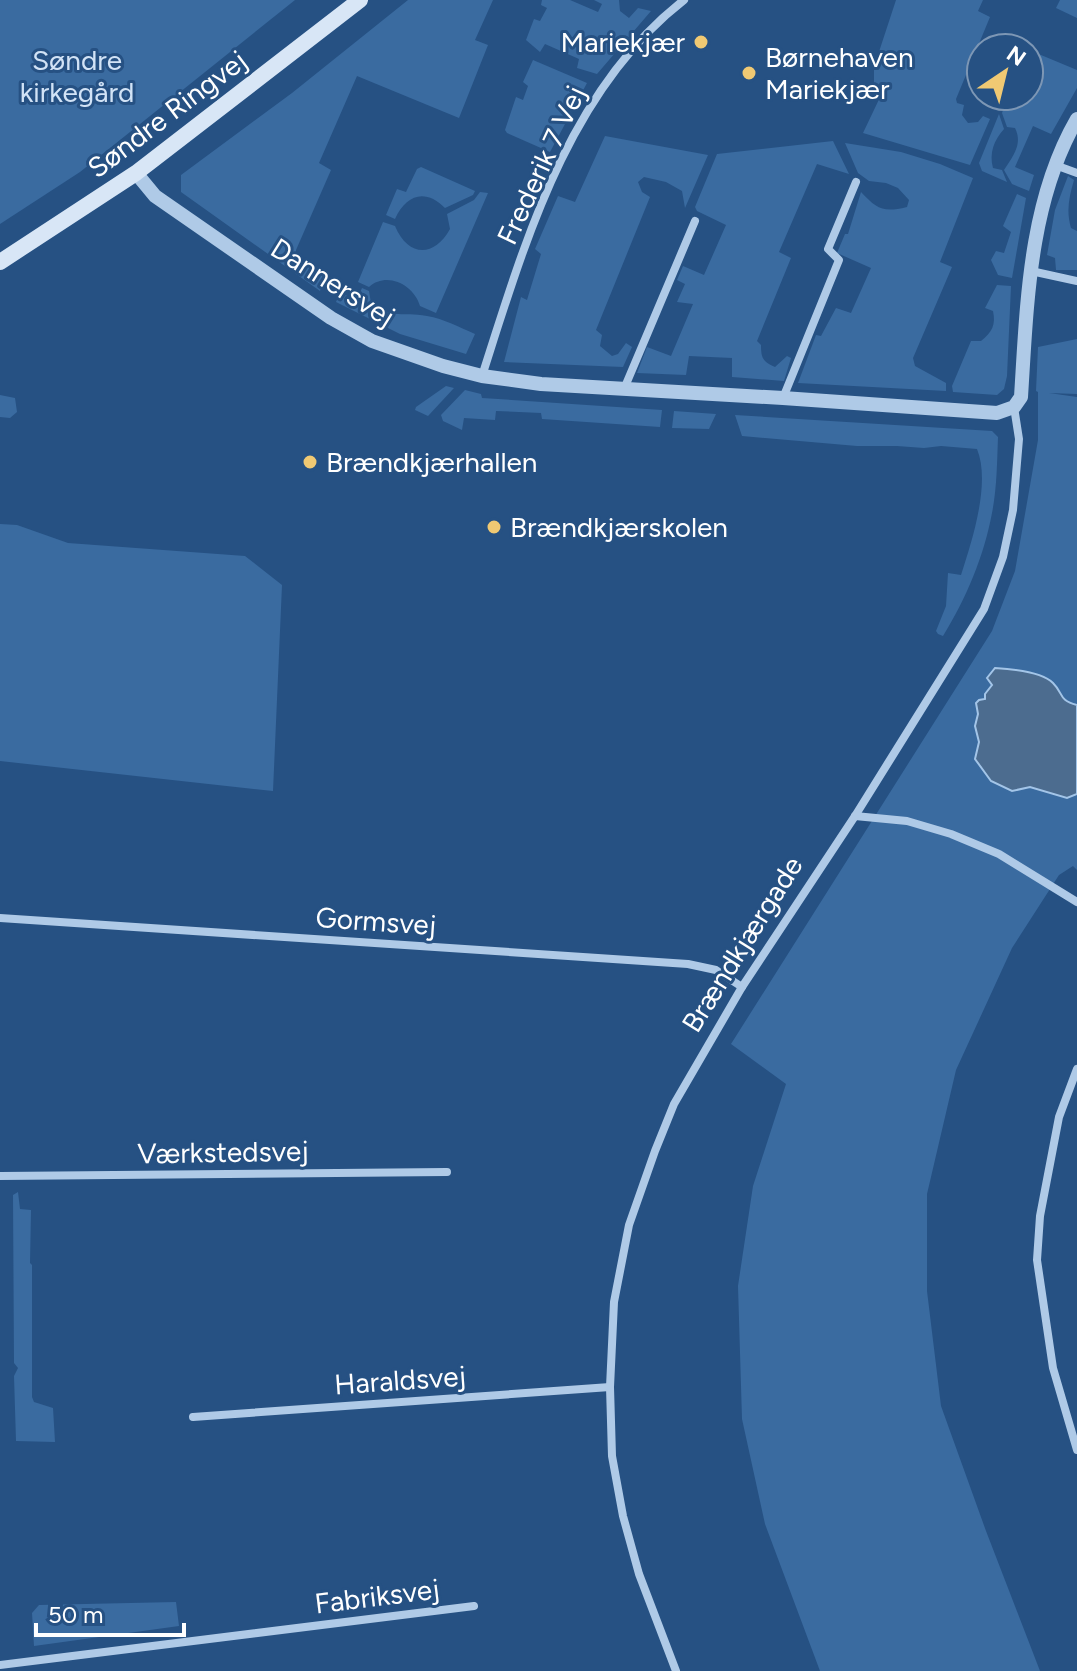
<svg xmlns="http://www.w3.org/2000/svg" width="1077" height="1671" viewBox="0 0 1077 1671" font-family="Figtree,sans-serif">
  <rect width="100%" height="100%" fill="#265183"/>
  <g fill="#3a6ba0">
    <path d="M0,0H295L80,172L0,224Z"/>
    <path d="M408,0H493L475,40L488,45L459,118L357,76L319,163L331,170L296,250V259L325,276L320,291L181,192V175L292,93Z"/>
    <path d="M542,0H570L598,12L602,4L594,0H619L620,11L629,18L638,8L651,11L597,74L577,68L579,59L545,44L540,52L526,40L534,19L540,21L547,8L541,5Z"/>
    <path d="M896,0H983L978,11L990,17L956,99L957,103L964,105L962,115L968,123L978,122L983,116L990,119L970,165L863,133L883,91H874V67Z"/>
    <path d="M1060,0H1077V18L1056,8Z"/>
    <path d="M1029,50L1077,70V88L1051,134L1033,126L1015,167L1034,175L1029,191L1012,184L1004,170C1013,156 1023,144 1015,128L1007,127L1002,113L1008,96H1029L1036,84L1029,67Z"/>
    <path d="M533,60L587,83L550,152L507,133L505,130L516,97L523,100L528,86L523,82Z"/>
    <path d="M999,114L1004,129C994,140 989,153 993,168L1002,170L1007,182L982,171L979,163Z"/>
    <path d="M605,136L708,155L685,208L682,191L666,182L644,177L638,182L642,192L650,197L596,330L602,335L600,346L612,356L618,354L626,343L632,347L623,367L504,362L521,297L527,300L541,254L535,249L558,196L575,202Z"/>
    <path d="M833,141L849,174L817,164L779,252L791,258L757,341L761,345C761,358 763,362 775,367L787,356L791,358L784,381L732,377V358L689,356L686,375L637,373L647,347L671,356L693,304L677,302L685,284L677,280L683,266L704,275L726,225L697,211L695,207L717,154Z"/>
    <path d="M845,143L901,152L940,164L973,178L940,262L952,267L913,358L915,366L946,383V391L798,383L816,335L821,336L836,308L851,313L871,268L837,253L845,234H848L861,192C877,209 883,213 907,207L909,200L898,188L886,183L869,181L858,173Z"/>
    <path d="M421,167L475,191L473,195L445,208C425,188 406,195 395,219L386,215L397,189L406,192L417,169Z"/>
    <path d="M1068,176L1074,180C1069,197 1066,211 1071,228L1077,231V270H1056L1055,258L1047,255L1055,210Z"/>
    <path d="M480,192L488,193L436,313L420,306C414,285 387,271 369,287L358,282L383,222L395,226C408,257 434,258 450,229L447,214L474,200Z"/>
    <path d="M1017,194L1026,198L1012,278L998,275L991,260L996,251L1004,253L1011,232L1003,226Z"/>
    <path d="M997,285L1011,286L1007,376L1004,389L997,395L953,392L952,386L971,341H981C992,332 996,325 993,311L985,308Z"/>
    <path d="M362,288L369,291L371,303C396,320 400,311 427,316C444,319 459,327 475,334L466,354L400,334L336,302L340,293L357,300Z"/>
    <path d="M1077,339V394L1049,393L1077,397V870L1073,866L1059,875L1012,948L956,1070L927,1194V1291L941,1406L986,1531L1040,1671H820L765,1524L742,1419L738,1286L753,1186L786,1084L731,1044L992,631L1015,571L1038,440V392L1036,391L1038,347Z"/>
    <path d="M446,386L454,388L428,416L415,410L416,407Z"/>
    <path d="M465,390L481,394L482,398L662,410L660,427L542,419L541,413L496,411L495,420L464,418L462,430L443,421L441,415Z"/>
    <path d="M0,395L15,398L17,412L10,418L0,417Z"/>
    <path d="M674,411L716,414L709,429L672,428Z"/>
    <path d="M735,415L992,431L998,437C997,462 997,488 992,513C984,556 966,599 943,636L938,634L936,631L946,606L948,573L961,575C972,541 991,483 977,449L941,446L924,448L897,446H857L742,436Z"/>
    <path d="M0,524L17,525L68,543L245,556L282,585L273,791L0,761Z"/>
    <path d="M18,1192L20,1209L31,1210L30,1263L32,1265V1397L34,1402L53,1408L55,1442L16,1441L14,1376L18,1368L14,1363L13,1195Z"/>
    <path d="M176,1602L179,1626L34,1646L32,1613L39,1605Z"/>
  </g>
  <path fill="#4c6c8f" stroke="#a3c5e8" stroke-width="2" d="M995,668C1011,669 1042,672 1053,683C1064,694 1058,700 1077,705V794L1067,798L1030,787L1012,791L991,781L975,759L979,742L975,726L978,714L976,703L979,700L985,699V694L992,685L987,678Z"/>
  <g fill="none" stroke-linecap="round" stroke-linejoin="round">
    <g stroke="#afcae7" stroke-width="8">
      <path d="M1055,165L1077,173"/>
      <path d="M1031,271L1077,281"/>
      <path d="M482,376C525,242 568,90 684,0"/>
      <path d="M624,389L695,221"/>
      <path d="M783,398L839,260L828,249L856,182"/>
      <path d="M855,816L907,821L951,834L999,854L1077,902"/>
      <path d="M0,918L688,964L716,970L742,987"/>
      <path d="M1077,1069L1059,1117L1040,1216L1037,1260L1053,1368L1077,1450"/>
      <path d="M0,1176L447,1172"/>
      <path d="M193,1417L610,1387"/>
      <path d="M0,1665L474,1606"/>
      <path d="M676,1671L639,1574L623,1516L612,1456L610,1387L614,1302L629,1225L655,1151L674,1104L742,987L855,816L984,609L1003,557L1013,510L1019,439L1014,407"/>
    </g>
    <path stroke="#afcae7" stroke-width="14" d="M136,173L155,196L331,318L372,341L443,366L482,376L541,384L783,398L997,413L1014,407L1021,397C1027,303 1029,202 1077,119"/>
    <path stroke="#d8e6f6" stroke-width="16" d="M0,262L136,173L360,0"/>
  </g>
  <g fill="#f0c973" stroke="#265183" stroke-width="3">
    <circle cx="701" cy="42" r="8"/>
    <circle cx="749" cy="73" r="8"/>
    <circle cx="310" cy="462" r="8"/>
    <circle cx="494" cy="527" r="8"/>
  </g>
  <g text-anchor="middle" dominant-baseline="central" stroke-width="6" stroke-linejoin="round" paint-order="stroke">
    <g font-size="28" fill="#fff" stroke="#265183" text-anchor="start">
      <text x="685" y="42" text-anchor="end">Mariekjær</text>
      <text x="765" y="57">Børnehaven<tspan x="765" dy="32">Mariekjær</tspan></text>
      <text x="326" y="462">Brændkjærhallen</text>
      <text x="510" y="527">Brændkjærskolen</text>
    </g>
    <g font-size="28" fill="#d2e3f6" stroke="#265183">
      <text x="77" y="60">Søndre<tspan x="77" dy="32">kirkegård</tspan></text>
    </g>
    <g font-size="28" fill="#fff" stroke="#265183">
      <text transform="translate(167 114) rotate(-37)">Søndre Ringvej</text>
      <text transform="translate(541 165) rotate(-65)">Frederik 7 Vej</text>
      <text transform="translate(333 282) rotate(32)">Dannersvej</text>
      <text transform="translate(376 921) rotate(4)">Gormsvej</text>
      <text transform="translate(742 944) rotate(-58)">Brændkjærgade</text>
      <text transform="translate(223 1152) rotate(-1)">Værkstedsvej</text>
      <text transform="translate(400 1380) rotate(-4)">Haraldsvej</text>
      <text transform="translate(377 1596) rotate(-7)">Fabriksvej</text>
    </g>
  </g>
  <g transform="translate(1005 72) rotate(35)"><circle r="38" fill="#265183" stroke="#7d97b5" stroke-width="2"/>
  <path d="M0-6L14 30L0 20L-14 30Z" fill="#f0c973"/>
  <text y="-12" font-size="22" font-weight="bold" text-anchor="middle" fill="#ffffff">N</text>
  </g>
  <path d="M36 1623v12h148v-12" fill="none" stroke="#ffffff" stroke-width="4"/>
  <text x="48" y="1623" font-size="24" fill="#ffffff" stroke="#265183" stroke-width="6" paint-order="stroke">50 m</text>
</svg>
